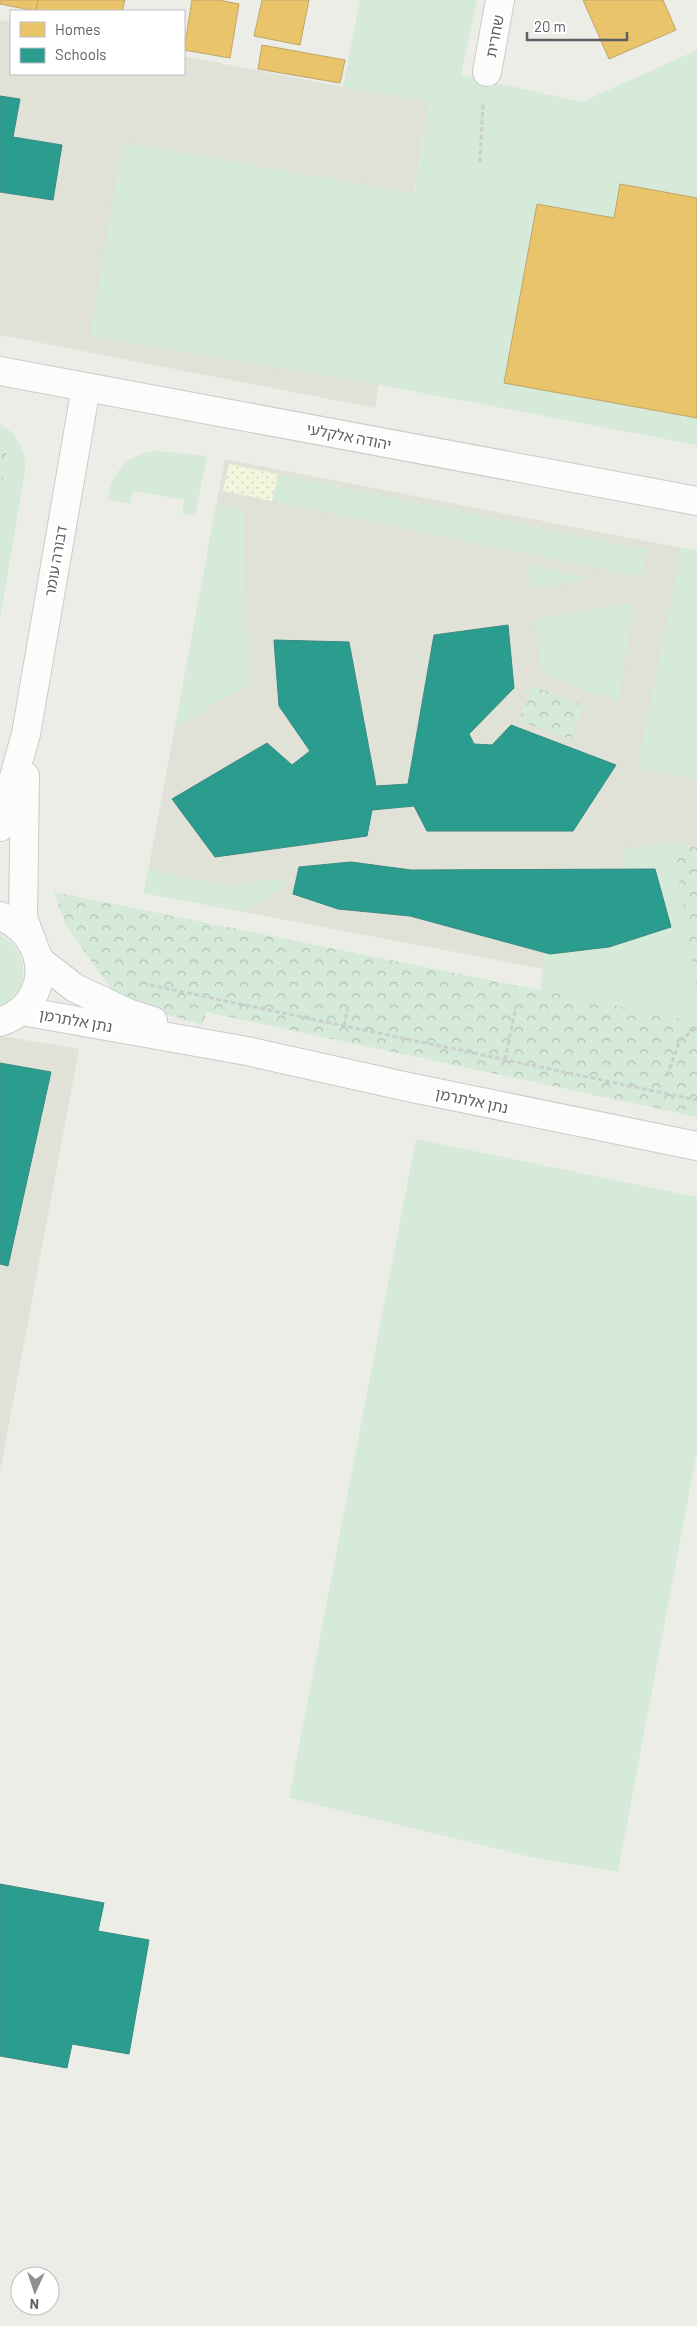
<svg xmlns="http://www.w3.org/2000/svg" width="697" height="2326" viewBox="0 0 697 2326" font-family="Barlow,'Noto Sans Hebrew',sans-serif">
  <defs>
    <pattern id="sand-dots" width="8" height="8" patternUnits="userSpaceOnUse" patternTransform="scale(1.25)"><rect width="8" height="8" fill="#f4f5dd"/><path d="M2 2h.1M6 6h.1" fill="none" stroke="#d4d4c0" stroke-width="1.8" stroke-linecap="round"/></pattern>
    <pattern id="park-crowns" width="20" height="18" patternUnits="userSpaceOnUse" patternTransform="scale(1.25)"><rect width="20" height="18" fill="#d5ead9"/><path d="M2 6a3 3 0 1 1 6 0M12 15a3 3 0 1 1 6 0" fill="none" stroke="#b0c1b4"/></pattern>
  </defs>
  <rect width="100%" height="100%" fill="#edede8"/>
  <g fill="#e0e1d7">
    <path d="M0,20L11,22V74H184V56L343,87L430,101L375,408L0,335Z"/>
    <path d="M225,459L697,551V998L144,893Z"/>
    <path d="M0,1036L79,1049L0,1472Z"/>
  </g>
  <g fill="#d5ead9">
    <path d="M360,0H477L461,75L582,102L697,50V445L380,385L90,336L123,143L414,193L430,101L343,87Z"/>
    <path d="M0,424C15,431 23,448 26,464L0,619V499L7,451L0,441Z"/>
    <path d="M159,451L207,456L195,516L182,513L184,500L133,491L130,504L107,499C115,469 126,453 159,451Z"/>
    <path d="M278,474L647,550L641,577L272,501Z"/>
    <path d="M216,505L243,511L248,686L176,725Z"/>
    <path d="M682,548L697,551V780L637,768Z"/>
    <path d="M528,565L592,579L531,589Z"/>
    <path d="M634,602L618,703L542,672L535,619Z"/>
    <path d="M673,843L697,989V1028L539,1008L544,952L550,954L609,947L671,927L655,870L624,869L623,849Z"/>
    <path d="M148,869L232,887L273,878L289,882L245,912L144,893Z"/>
    <path d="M0,935C30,949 32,993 0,1006Z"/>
    <path d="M416,1139L697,1197V1451L618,1872L535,1858L289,1798Z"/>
  </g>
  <path fill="url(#sand-dots)" d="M229,464L278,474L272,501L223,491Z"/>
  <g fill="url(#park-crowns)">
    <path d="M0,441L7,451L0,499Z"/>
    <path d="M532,686L584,705L571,739L519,721Z"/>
    <path d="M673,843L697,848V989Z"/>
    <path d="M54,892L697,1022V1117L206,1012L203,1025L162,1013L113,991L66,926Z"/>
  </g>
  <g fill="#e9c46a" stroke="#bfa569">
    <path d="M0,0H38L36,11L0,4Z"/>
    <path d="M38,0H125L122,11H36Z"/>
    <path d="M192,0H218L239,4L230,58L184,50Z"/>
    <path d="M262,0H309L300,45L254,36Z"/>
    <path d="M583,0H663L676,30L609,59Z"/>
    <path d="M262,45L345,60L340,83L258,69Z"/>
    <path d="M620,184L697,198V418L504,383L537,204L614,218Z"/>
  </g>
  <g fill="#2a9d8f" stroke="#398a83">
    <path d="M0,96L20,99L13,137L62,145L53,200L0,192Z"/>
    <path d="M508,625L514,688L469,734L474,744L492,745L511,725L616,765L573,831H427L414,806L372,810L367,836L215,857L172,799L267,743L292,765L310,751L279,706L274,640L349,642L376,786L408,784L434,635Z"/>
    <path d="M351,862L411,870L655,869L671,927L609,947L550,954L410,916L338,909L293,894L299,867Z"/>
    <path d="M0,1063L51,1072L8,1266L0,1264Z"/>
    <path d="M0,1884L104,1903L98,1931L149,1940L129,2054L72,2044L67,2068L0,2056Z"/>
  </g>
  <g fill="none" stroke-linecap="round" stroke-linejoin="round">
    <defs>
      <g id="street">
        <path d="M487,72L500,0"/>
        <path d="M0,371L697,501"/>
        <path d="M25,776L23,918L32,941"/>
        <path d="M0,827L26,734L86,387"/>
      </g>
      <g id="secondary">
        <path d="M0,916C51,936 54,1004 0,1022"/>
        <path d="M40,961L75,988L128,1013L153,1021"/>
        <path d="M22,1011L247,1051L408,1087L697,1146"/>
      </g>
    </defs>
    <use href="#street" stroke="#cacbca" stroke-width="30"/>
    <use href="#secondary" stroke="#cacaca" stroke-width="30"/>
    <g stroke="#cbcfce" stroke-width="3" stroke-dasharray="5 2.5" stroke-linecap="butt">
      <path d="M480,162L483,103"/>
      <path d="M150,985L697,1100"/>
      <path d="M344,1026L348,1005"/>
      <path d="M505,1060L515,1011"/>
      <path d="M667,1076L680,1040L697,1028"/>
    </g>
    <use href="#street" stroke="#fcfcfc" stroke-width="28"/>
    <use href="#secondary" stroke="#fcfcfc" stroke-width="28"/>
  </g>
  <g text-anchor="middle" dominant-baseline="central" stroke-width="5" stroke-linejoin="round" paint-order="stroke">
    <g font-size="15" fill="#5d5e66" stroke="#fff">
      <text transform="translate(494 36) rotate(-79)">שחרית</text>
      <text transform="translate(349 436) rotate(11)">יהודה אלקלעי</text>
      <text transform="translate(55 561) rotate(-80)">דבורה עומר</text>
      <text transform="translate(76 1020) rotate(10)">נתן אלתרמן</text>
      <text transform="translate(472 1100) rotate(12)">נתן אלתרמן</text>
    </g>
  </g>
  <rect x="10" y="10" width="175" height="65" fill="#ffffff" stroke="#bebfc2"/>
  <rect x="20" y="22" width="25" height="15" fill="#e9c46a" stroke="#bebfc2"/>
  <text x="55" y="35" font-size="15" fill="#5d5e66">Homes</text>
  <rect x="20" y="48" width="25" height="15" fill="#2a9d8f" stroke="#bebfc2"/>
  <text x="55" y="60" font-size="15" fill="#5d5e66">Schools</text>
  <g transform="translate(35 2291) rotate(183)"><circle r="24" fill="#ffffff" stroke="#bebfc2"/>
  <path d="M0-4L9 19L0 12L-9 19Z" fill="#8f9094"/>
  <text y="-8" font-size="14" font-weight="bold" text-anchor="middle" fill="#5d5e66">N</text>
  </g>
  <path d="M527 32v8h100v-8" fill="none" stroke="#5d5e66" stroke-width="2.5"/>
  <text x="534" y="32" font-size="15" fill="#5d5e66" stroke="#ffffff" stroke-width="4" paint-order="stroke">20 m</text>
</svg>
